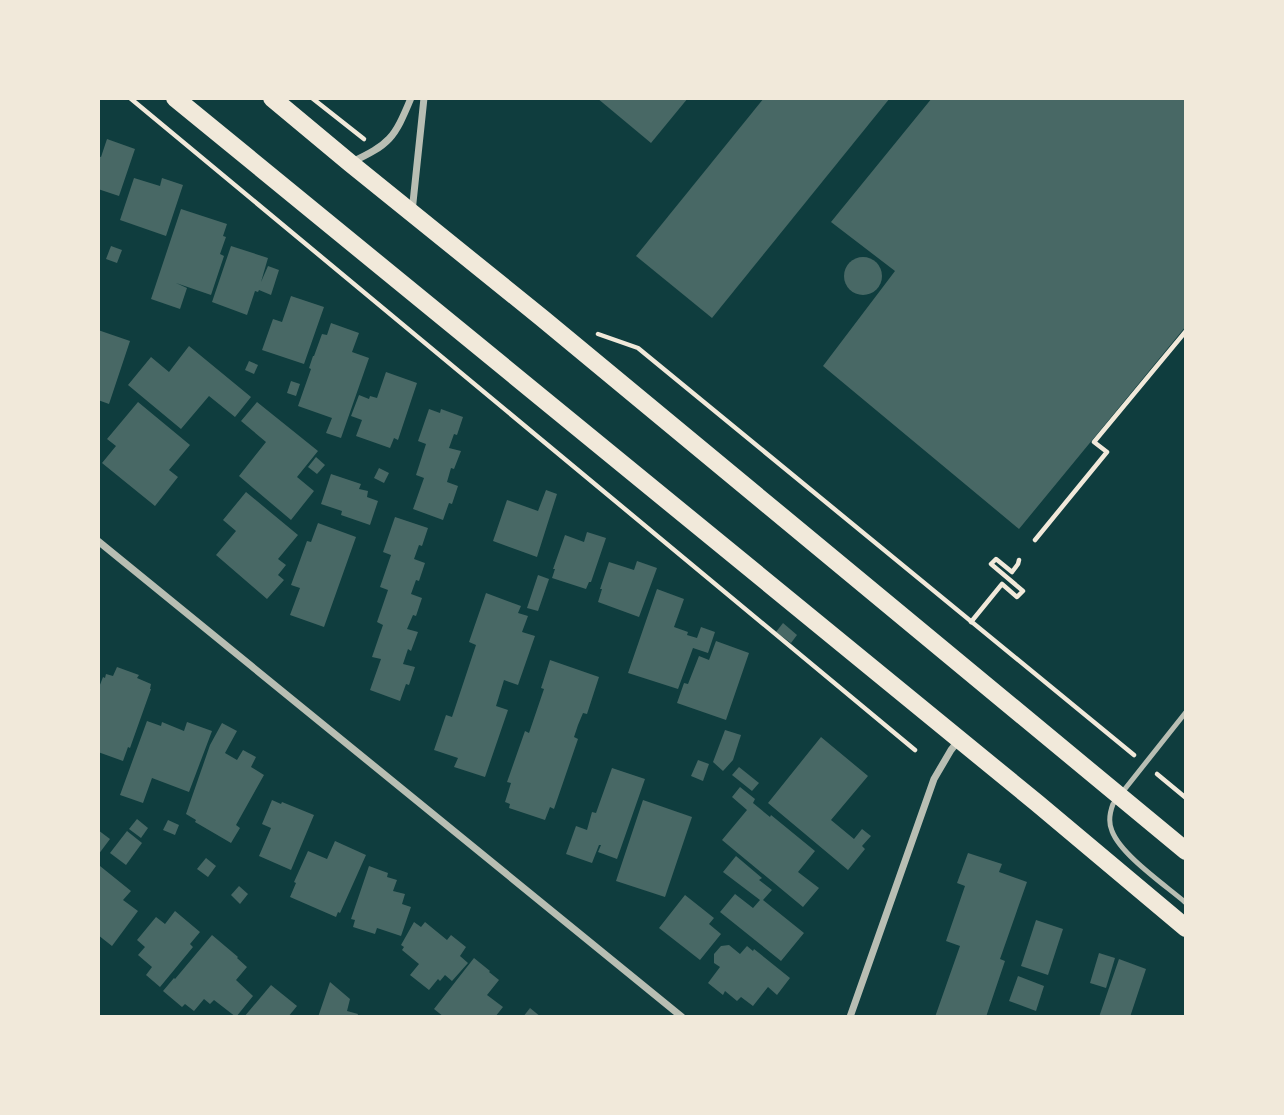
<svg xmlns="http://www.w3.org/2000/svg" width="1284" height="1115" viewBox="0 0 1284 1115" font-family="Helvetica,sans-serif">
  <rect width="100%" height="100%" fill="#0f3d3e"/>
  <g fill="#486865">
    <path d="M597,98H688L651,143Z"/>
    <path d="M764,98H890L712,318L636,256Z"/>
    <path d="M932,98H1186V326L1019,529L823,366L895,271L831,222Z"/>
    <path d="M107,139L135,149L119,196L98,189V156L101,157Z"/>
    <path d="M134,178L160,186L162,178L183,185L166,236L120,220Z"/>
    <path d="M181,209L227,224L223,236L226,237L220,254L224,256L211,295L176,283L187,288L180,309L151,299Z"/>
    <path d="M111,246L122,250L117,263L106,259Z"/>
    <path d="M231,246L268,258L261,282L268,266L279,270L271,295L259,290L258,292L255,291L247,315L212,302Z"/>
    <circle cx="863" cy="276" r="19"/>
    <path d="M291,296L324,307L304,364L262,350L273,319L282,322Z"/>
    <path d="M331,323L359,333L352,352L369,358L341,438L326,433L332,418L298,406L311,369L309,368L313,356H314L322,334L327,335Z"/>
    <path d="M98,330L130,341L109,404L98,400Z"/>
    <path d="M189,346L251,397L235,417L209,396L181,429L128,385L151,357L169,372Z"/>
    <path d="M249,361L258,365L254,374L245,370Z"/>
    <path d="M386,372L417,383L398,440L394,438L390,448L356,436L362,420L351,416L359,395L369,399L370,396L377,398Z"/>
    <path d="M291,381L300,384L296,396L287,393Z"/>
    <path d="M138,402L190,445L169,470L178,477L155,506L102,463L116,446L107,439Z"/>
    <path d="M257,402L318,451L297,477L314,491L291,520L239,476L266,442L241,421Z"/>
    <path d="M429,409L440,413L441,409L463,417L457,435L454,434L449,448L461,451L454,469L451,468L447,482L458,486L452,504L449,503L443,520L413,509L424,478L416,475L426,444L418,441Z"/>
    <path d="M316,457L325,465L317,474L308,467Z"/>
    <path d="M379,468L389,473L384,483L374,478Z"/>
    <path d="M331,474L361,484L359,489L368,491L367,497L378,501L370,525L341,515L342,511L321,504Z"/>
    <path d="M546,490L557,494L537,557L493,541L507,500L538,511Z"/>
    <path d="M246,492L298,535L278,559L286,565L278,575L284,580L267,599L216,555L236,531L223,520Z"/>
    <path d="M395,517L428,528L422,546L419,545L414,559L425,563L419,581L416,580L411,594L422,598L416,616L413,615L407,629L418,632L411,651L408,649L403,664L415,667L409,685L406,684L400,701L370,690L381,659L372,657L383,625L377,622L388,590L380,587L391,555L383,552Z"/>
    <path d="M318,523L356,537L324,627L290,615L300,588L291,585L307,541L311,542Z"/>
    <path d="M587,532L606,538L591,582H589L586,589L552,578L555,569H553L565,535L584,542Z"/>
    <path d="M637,561L657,568L639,617L598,602L602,589H600L609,562L634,570Z"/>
    <path d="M538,575L549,579L538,611L527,608Z"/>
    <path d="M657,589L684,599L674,627L688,632L687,635L697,638L701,627L715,632L708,653L693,648L678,689L628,673Z"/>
    <path d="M486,593L521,606L518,613L528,616L522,632L535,636L518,685L504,680L496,706L508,710L485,777L454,767L458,758L434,750L446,715L452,717L476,645L469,642Z"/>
    <path d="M783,623L797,635L791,643L776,632Z"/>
    <path d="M716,641L749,653L726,720L677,703L684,683L688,684L699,656L709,660Z"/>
    <path d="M550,660L599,677L587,714L583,713L578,725L574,737L578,739L554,809L550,807L545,820L509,808L510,804L505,802L511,783L507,782L525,731L529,733L544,689L541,688Z"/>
    <path d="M117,667L139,675L137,678L151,684L150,689H151L130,748L128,747L123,761L98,752V690L103,677L105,678L106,674L113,676Z"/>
    <path d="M147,721L161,726L162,722L184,731L187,722L212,731L189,792L152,778L143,803L120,795Z"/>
    <path d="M222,723L237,731L225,753L237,760L243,750L256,757L251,767L264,775L236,825L240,828L231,843L195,822L196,820L186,814L210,745Z"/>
    <path d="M725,730L741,735L733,760L723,771L713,762Z"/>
    <path d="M821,737L868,776L831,820L854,839L862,829L871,836L862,846L865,849L848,870L768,803Z"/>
    <path d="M698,760L709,764L703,781L691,776Z"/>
    <path d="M739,767L759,783L752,791L732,775Z"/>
    <path d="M612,768L645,779L617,859L598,852L601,845H599L592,863L566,854L576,826L587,830L592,812L596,813Z"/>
    <path d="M740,787L755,799L753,803L770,817L771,815L815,851L798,872L819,888L803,907L722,840L747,810L732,797Z"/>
    <path d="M272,800L281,804L282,802L314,815L291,870L259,856L271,828L262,824Z"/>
    <path d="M643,800L692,817L665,897L616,881Z"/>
    <path d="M137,819L148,828L141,838L129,829Z"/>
    <path d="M168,820L179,825L175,835L163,830Z"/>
    <path d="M98,830L110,839L98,855Z"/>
    <path d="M127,831L142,843L126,865L110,853Z"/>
    <path d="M335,841L366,855L340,913L338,912L336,917L290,897L296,883L294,882L308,851L327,859Z"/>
    <path d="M968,853L1002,864L999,872L1027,882L1000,959L1005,961L986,1017H935L960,946L946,941L965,886L957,883Z"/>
    <path d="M736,856L762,878L759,880L772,890L763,900L804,933L781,961L720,912L735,894L753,908L760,900L723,872Z"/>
    <path d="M206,858L216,866L208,877L197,869Z"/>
    <path d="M100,866L131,891L123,900L138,911L112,946L98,935V869Z"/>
    <path d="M369,866L388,873L387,877L397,880L393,891L405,894L402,904L411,907L401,936L377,928L375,934L353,927L355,920L351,919Z"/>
    <path d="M239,886L248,894L240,904L231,895Z"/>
    <path d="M685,895L714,918L709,924L721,934L700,960L659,928Z"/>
    <path d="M175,911L200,932L190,944L193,947L160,987L146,975L152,967L138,955L145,947L137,940L156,917L165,924Z"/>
    <path d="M1036,920L1063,929L1048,975L1021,966Z"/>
    <path d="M414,922L421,927L425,922L447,940L451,935L466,947L460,956L468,963L452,981L445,975L440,981L438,979L429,990L410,975L419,964L402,950L404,947L401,945Z"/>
    <path d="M212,935L238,957L237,958L247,967L236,980L253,996L236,1017L214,1000L210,1004L204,999L194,1011L185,1004L182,1007L163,991L174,978L175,979Z"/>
    <path d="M729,945L740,954L747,946L753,951L754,949L790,978L777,995L768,987L753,1006L741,997L737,1001L725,991L723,995L708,983L720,967L714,963V954L721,946Z"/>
    <path d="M1099,953L1115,958L1106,988L1090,983Z"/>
    <path d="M474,958L490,971L489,972L499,980L487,995L503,1007L495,1017H444L434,1009Z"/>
    <path d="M1119,959L1146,969L1130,1017H1099Z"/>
    <path d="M1018,976L1044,986L1036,1011L1009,1001Z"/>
    <path d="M330,982L350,999L347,1011L358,1014L357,1017H318Z"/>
    <path d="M271,985L297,1006L288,1017H244Z"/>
    <path d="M530,1008L541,1017H523Z"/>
  </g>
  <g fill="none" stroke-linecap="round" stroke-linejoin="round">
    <g stroke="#f1e9da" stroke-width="4.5">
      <path d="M130,98L915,750"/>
      <path d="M312,98L364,139"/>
      <path d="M598,334L638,348L1134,755"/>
      <path d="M1035,540L1107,452L1094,442L1186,331"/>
      <path d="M971,622L1002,584L1017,597L1023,591L991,564L996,559L1012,572L1018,564L1019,560"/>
      <path d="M1157,774L1186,798"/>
    </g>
    <path stroke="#b8beb3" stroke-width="5" d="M1186,712L1113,804C1110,812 1108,822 1112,831C1121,855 1165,885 1186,903"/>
    <g stroke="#b8beb3" stroke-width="7">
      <path d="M350,163C390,144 394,139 411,98"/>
      <path d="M412,212L424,98"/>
      <path d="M98,541L682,1017"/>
      <path d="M850,1017L934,779L951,750L959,740"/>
    </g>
    <g stroke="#f1e9da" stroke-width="18">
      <path d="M175,98L1037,803L1186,928"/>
      <path d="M272,98L350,163L542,318L1186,851"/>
    </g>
  </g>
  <rect width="1284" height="1115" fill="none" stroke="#f1e9da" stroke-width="200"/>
</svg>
